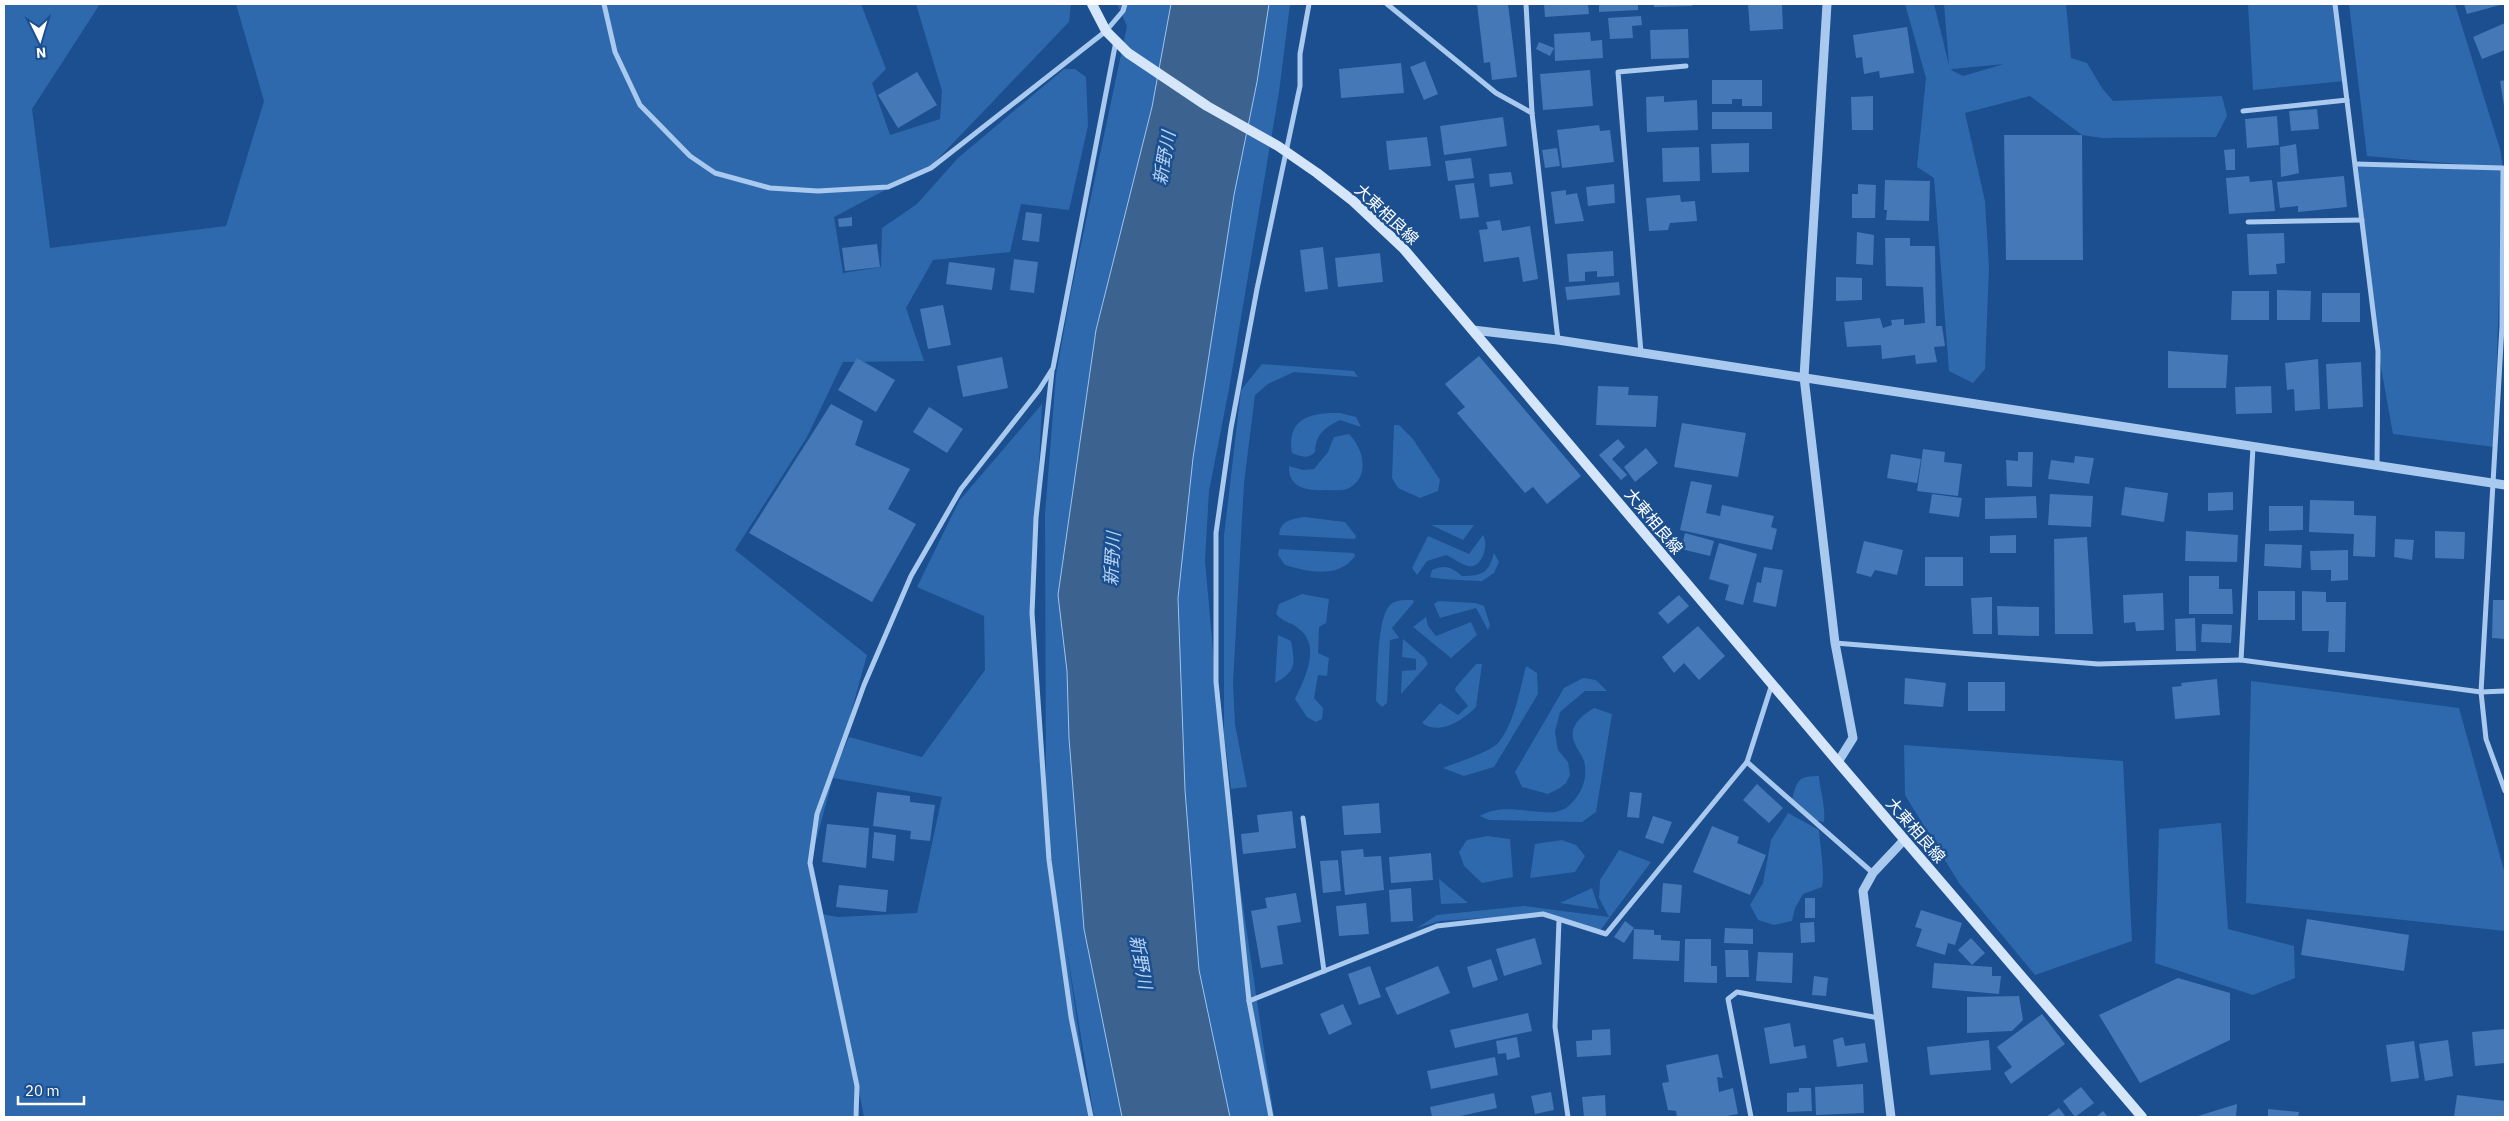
<svg xmlns="http://www.w3.org/2000/svg" width="2509" height="1121" viewBox="0 0 2509 1121" font-family="'IBM Plex Sans','Noto Sans JP',sans-serif">
  <rect width="100%" height="100%" fill="#1b4f8f"/>
  <g fill="#2e69ad" fill-rule="evenodd">
    <path d="M4,4H100L32,109L50,248L226,226L264,101L236,4H861L886,69L872,83L890,135L940,119L942,91L916,4H1071L1069,22L931,166L834,217L843,273L881,267L882,228L917,204L958,158L1064,69H1075L1086,77L1088,126L1069,210L1021,204L1010,252L933,260L906,308L924,361L843,362L807,437L735,550L867,655L835,770L849,737L922,757L985,670L984,616L917,587L959,501L1042,404L1032,597L1046,799L1045,514L1056,375L1070,297L1127,26L1117,4H1290L1279,92L1229,389L1209,491L1205,561L1225,783L1274,1117H1094L1065,938L1091,1117H864L858,1087L853,1117H4ZM833,778L942,797L917,913L838,917L821,914L810,863Z"/>
    <path d="M1905,4H1934L1949,65L1944,4H2066L2071,58L2087,63L2102,88L2113,101L2222,96L2227,116L2216,137L2102,138L2082,135L2030,96L1965,113L1985,201L1989,267L1985,369L1973,383L1949,371L1934,178L1917,167L1926,78ZM2004,64L1963,76L1951,70L1952,69Z"/>
    <path d="M2248,4H2335L2345,81L2253,90Z"/>
    <path d="M2349,4H2455L2500,149L2503,168L2494,447L2393,434L2378,351L2356,164L2491,167L2367,156Z"/>
    <path d="M1262,364L1354,371L1358,377L1294,372L1268,384L1255,395L1244,483L1233,683L1235,724L1247,787L1231,789L1224,734V536L1241,390Z"/>
    <path d="M1340,413L1356,417L1361,427L1340,420C1324,428 1316,434 1315,452C1308,459 1301,457 1292,453C1286,418 1311,412 1340,413Z"/>
    <path d="M1394,425H1399L1413,439L1440,480L1438,491L1420,498L1398,488L1392,478Z"/>
    <path d="M1349,434C1364,449 1371,478 1347,489C1342,491 1333,490 1327,490C1309,491 1288,489 1289,466L1303,470L1314,469L1328,452L1334,437Z"/>
    <path d="M1304,517L1345,522L1356,536L1355,539L1279,535C1280,521 1291,519 1304,517Z"/>
    <path d="M1431,525H1474L1463,540Z"/>
    <path d="M1483,535C1489,543 1483,569 1468,566C1462,565 1453,558 1446,555L1427,561L1417,575L1412,568L1428,536L1469,554Z"/>
    <path d="M1279,549L1354,553L1355,556C1339,579 1308,572 1285,565L1278,555Z"/>
    <path d="M1494,553L1499,562L1494,573L1482,581C1474,581 1434,579 1430,577L1432,570C1444,564 1452,567 1462,576C1482,576 1489,573 1494,553Z"/>
    <path d="M1302,594L1329,599L1326,623L1319,627L1318,653L1329,658L1327,676L1318,675L1314,698L1323,708L1322,719L1316,722L1307,717L1295,699C1304,680 1322,646 1299,629C1292,622 1285,624 1276,614L1279,604Z"/>
    <path d="M1413,600L1414,602L1392,628L1399,638L1390,640L1387,703L1382,707L1376,701C1378,681 1376,619 1390,605C1397,599 1404,600 1413,600Z"/>
    <path d="M1438,601L1475,603L1484,606L1490,625L1488,630L1476,608L1440,618L1434,604Z"/>
    <path d="M1426,617L1428,626L1436,636L1471,622L1477,635L1451,658L1413,627Z"/>
    <path d="M1278,635L1291,641C1295,664 1297,671 1275,683Z"/>
    <path d="M1403,639L1425,658L1428,664L1401,694L1402,671L1416,670V659L1402,657Z"/>
    <path d="M1476,664H1482L1476,707C1463,720 1440,736 1422,723L1440,703L1458,715L1468,706L1455,690L1456,687Z"/>
    <path d="M1526,666L1537,673L1538,694L1494,767L1464,776L1443,768C1455,763 1491,752 1499,742C1514,723 1520,690 1526,666Z"/>
    <path d="M1583,678L1596,680L1607,691H1585L1560,712L1555,732L1558,750L1568,762L1570,775L1566,783L1560,788L1548,794L1522,787L1515,772L1564,688Z"/>
    <path d="M2251,681L2459,708L2505,874V931L2246,903Z"/>
    <path d="M1594,708L1612,714L1596,812L1582,822L1489,820L1480,816C1508,799 1545,821 1566,808C1580,798 1589,779 1584,761C1582,755 1577,749 1575,744C1567,727 1581,716 1594,708Z"/>
    <path d="M1904,745L2123,761L2132,941L2035,975L1959,883L1905,795Z"/>
    <path d="M1819,776C1820,791 1826,807 1824,822L1811,819L1792,800C1797,780 1798,776 1819,776Z"/>
    <path d="M1788,813L1819,830C1820,845 1825,875 1822,887L1803,894L1795,908L1792,921L1774,925L1758,920L1750,905L1763,883L1771,840Z"/>
    <path d="M2221,823L2228,929L2294,946L2295,978L2253,995L2155,963L2159,829Z"/>
    <path d="M1487,836L1510,839L1513,877L1482,883L1464,866L1459,852L1467,840Z"/>
    <path d="M1562,840L1576,845L1585,856L1575,872L1530,878L1535,844Z"/>
    <path d="M1619,850L1651,862L1599,932L1543,914L1440,921L1417,928L1437,915L1524,906L1609,917L1599,898L1600,880Z"/>
    <path d="M1439,879L1468,903L1441,904Z"/>
    <path d="M1592,888L1599,909L1560,903Z"/>
  </g>
  <path fill="#3c6290" stroke="#9cc4f0" d="M1171,4H1269L1257,82L1234,195L1193,458L1178,598L1185,790L1199,970L1230,1117H1122L1084,929L1069,738L1067,671L1058,595L1096,330L1152,107Z"/>
  <g fill="#4478b7">
    <path d="M1477,4H1508L1517,77L1492,80L1490,62L1484,63Z"/>
    <path d="M1544,4H1588L1589,14L1545,17Z"/>
    <path d="M1599,4H1638V10L1599,12Z"/>
    <path d="M1654,4H1692V6L1654,7Z"/>
    <path d="M1748,4H1782L1783,29L1750,31Z"/>
    <path d="M2464,4H2504L2467,14Z"/>
    <path d="M1641,16L1642,25L1632,26L1633,38L1610,39L1608,18Z"/>
    <path d="M2505,23V50L2482,59L2473,37Z"/>
    <path d="M1907,27L1914,73L1880,78L1879,71L1864,74L1862,57L1856,58L1853,35Z"/>
    <path d="M1688,29L1689,58L1651,59L1650,30Z"/>
    <path d="M1590,32L1591,41L1602,40L1603,58L1555,61L1554,34Z"/>
    <path d="M1539,42L1554,48L1550,56L1536,49Z"/>
    <path d="M1425,61L1438,94L1424,100L1410,67Z"/>
    <path d="M1401,63L1404,93L1341,98L1339,69Z"/>
    <path d="M1590,70L1593,106L1543,110L1540,74Z"/>
    <path d="M917,72L937,105L898,128L878,95Z"/>
    <path d="M1712,80H1762V106H1742V99H1732V104H1712Z"/>
    <path d="M2505,80V106H2504L2500,81Z"/>
    <path d="M1664,96V102L1697,100L1698,130L1647,132L1646,97Z"/>
    <path d="M1873,96V130H1852L1851,97Z"/>
    <path d="M2317,109L2319,129L2291,131L2289,111Z"/>
    <rect x="1712" y="112" width="60" height="17"/>
    <path d="M2277,116L2279,145L2247,148L2245,119Z"/>
    <path d="M1503,117L1507,146L1444,155L1440,126Z"/>
    <path d="M1599,125L1600,131L1610,130L1614,162L1562,168L1557,130Z"/>
    <path d="M2004,135H2082L2083,260H2006Z"/>
    <path d="M1427,137L1431,166L1389,170L1386,141Z"/>
    <path d="M1749,143V172L1712,173L1711,144Z"/>
    <path d="M2296,144L2299,173L2281,177L2280,147Z"/>
    <path d="M1699,147L1700,181L1663,182L1662,148Z"/>
    <path d="M1557,148L1560,166L1545,168L1542,150Z"/>
    <path d="M2235,149V170H2226L2224,150Z"/>
    <path d="M1471,158L1474,178L1448,181L1445,161Z"/>
    <path d="M1511,172L1513,184L1490,187L1489,174Z"/>
    <path d="M2249,176L2250,182L2272,180L2275,211L2229,214L2226,178Z"/>
    <path d="M2344,176L2347,207L2298,212V206L2280,208L2277,182Z"/>
    <path d="M1885,180L1930,181L1929,221L1886,220L1887,210H1884Z"/>
    <path d="M1474,183L1479,217L1460,219L1455,185Z"/>
    <path d="M1614,184L1615,203L1588,206L1586,187Z"/>
    <path d="M1858,184L1876,185L1875,218H1852V194H1858Z"/>
    <path d="M1566,190V195L1577,193L1584,221L1555,224L1551,192Z"/>
    <path d="M1680,195L1681,202L1695,201L1697,221L1670,223L1668,230L1649,231L1646,198Z"/>
    <path d="M1026,212L1042,214L1039,242L1022,240Z"/>
    <path d="M852,217V226L839,227L838,219Z"/>
    <path d="M1500,220L1502,231L1530,226L1538,279L1523,282L1519,257L1484,262L1479,230L1488,229L1486,222Z"/>
    <path d="M1857,232L1874,235L1873,265L1856,264Z"/>
    <path d="M2284,233L2285,263L2276,264L2277,274L2249,275L2247,234Z"/>
    <path d="M1885,238H1910V246H1935L1936,326H1942L1945,346L1934,347L1937,362L1916,364L1915,355L1882,359L1881,345L1847,347L1844,322L1880,318L1883,328L1892,325L1891,320L1904,319V325L1925,323L1923,287L1886,286Z"/>
    <path d="M877,244L880,267L845,271L842,248Z"/>
    <path d="M1323,247L1328,289L1305,292L1300,250Z"/>
    <path d="M1613,251L1614,276L1597,277V271L1585,272V281L1569,282L1567,254Z"/>
    <path d="M1380,253L1383,282L1338,287L1335,258Z"/>
    <path d="M1014,259L1038,262L1034,293L1010,290Z"/>
    <path d="M949,262L995,268L992,290L946,284Z"/>
    <path d="M1836,277L1862,278V300L1836,301Z"/>
    <path d="M1619,282L1620,295L1567,300L1565,287Z"/>
    <path d="M2277,290L2311,291L2310,320H2277Z"/>
    <path d="M2232,291H2269V320H2231Z"/>
    <rect x="2322" y="293" width="38" height="29"/>
    <path d="M943,305L951,345L928,349L920,309Z"/>
    <path d="M2168,351L2228,355L2226,388H2168Z"/>
    <path d="M1479,356L1581,476L1547,504L1533,487L1525,493L1457,413L1465,407L1445,384Z"/>
    <path d="M1002,357L1008,388L963,397L957,366Z"/>
    <path d="M857,358L895,380L876,412L838,390Z"/>
    <path d="M2318,359L2320,409L2295,411L2294,389L2287,390L2285,363Z"/>
    <path d="M2361,362L2363,407L2328,409L2326,364Z"/>
    <path d="M1598,386L1629,387L1628,395L1658,396L1656,427L1596,425Z"/>
    <path d="M2271,386L2272,413L2236,414L2235,387Z"/>
    <path d="M831,404L863,421L855,445L910,469L888,509L916,524L872,602L749,533Z"/>
    <path d="M929,407L963,429L947,453L913,432Z"/>
    <path d="M1682,423L1746,433L1738,477L1674,467Z"/>
    <path d="M1618,439L1625,447L1612,459L1627,475L1621,480L1599,455Z"/>
    <path d="M1646,448L1658,463L1635,482L1624,467Z"/>
    <path d="M1923,449L1945,452L1944,462L1962,464L1958,496L1917,491Z"/>
    <path d="M2018,452H2033L2032,487L2007,486L2006,460L2018,461Z"/>
    <path d="M1891,454L1921,459L1917,483L1887,478Z"/>
    <path d="M2075,456L2094,458L2089,484L2048,479L2051,460L2074,463Z"/>
    <path d="M1691,481L1712,485L1706,513L1720,516L1722,505L1774,516L1771,527L1777,529L1772,550L1680,530Z"/>
    <path d="M2125,487L2168,493L2164,522L2121,515Z"/>
    <path d="M2233,492V510L2208,511V493Z"/>
    <path d="M1932,494L1962,498L1959,517L1929,513Z"/>
    <path d="M2050,494L2093,496L2091,527L2048,525Z"/>
    <path d="M2036,496L2037,518L1985,519V498Z"/>
    <path d="M2310,500L2354,501V515L2376,516L2375,557L2353,556L2354,534L2309,532Z"/>
    <path d="M2269,506H2303V530L2269,531Z"/>
    <path d="M2186,531L2238,535L2237,562L2185,561Z"/>
    <path d="M2435,531L2465,532L2464,559L2435,558Z"/>
    <path d="M1685,533L1714,541L1710,556L1681,549Z"/>
    <path d="M2016,535V553H1990V536Z"/>
    <path d="M2087,537L2093,634H2055L2054,539Z"/>
    <path d="M2395,539L2414,540L2412,560L2394,557Z"/>
    <path d="M1864,541L1903,550L1897,575L1875,570L1871,577L1856,573Z"/>
    <path d="M1719,543L1757,554L1743,605L1725,600L1729,585L1709,579Z"/>
    <path d="M2265,544L2302,545L2301,568L2264,566Z"/>
    <path d="M2348,550V580L2331,581V570H2311L2310,551Z"/>
    <rect x="1925" y="557" width="38" height="29"/>
    <path d="M1764,567L1783,570L1776,607L1753,602L1757,582L1761,583Z"/>
    <path d="M2189,576H2219V589H2232L2233,614H2189Z"/>
    <rect x="2258" y="591" width="37" height="29"/>
    <path d="M2302,591L2326,592V602H2346L2345,652H2328L2329,631H2302Z"/>
    <path d="M2163,593L2164,630L2136,631L2135,622L2124,623L2123,595Z"/>
    <path d="M1679,595L1689,606L1668,624L1658,613Z"/>
    <path d="M1992,597V634H1973L1971,598Z"/>
    <path d="M2493,600H2505V639L2492,638Z"/>
    <path d="M1997,606L2039,607V636L1998,635Z"/>
    <path d="M2195,618L2196,651H2176L2175,619Z"/>
    <path d="M2202,624L2232,625L2231,643L2201,642Z"/>
    <path d="M1698,626L1725,656L1699,680L1684,663L1674,673L1662,657Z"/>
    <path d="M1905,678L1946,683L1943,707L1904,704Z"/>
    <path d="M2217,679L2220,715L2175,719L2172,687L2182,686L2181,683Z"/>
    <rect x="1968" y="682" width="37" height="29"/>
    <path d="M1757,784L1783,808L1769,823L1743,800Z"/>
    <path d="M877,792L910,796V802L935,805L930,841L910,839L911,831L873,826Z"/>
    <path d="M1630,792L1642,793L1639,818L1627,817Z"/>
    <path d="M1379,803L1381,833L1344,835L1342,806Z"/>
    <path d="M1292,811L1296,848L1243,854L1241,834L1259,832L1257,815Z"/>
    <path d="M1653,816L1672,822L1663,844L1645,838Z"/>
    <path d="M827,824L869,828L866,868L822,862Z"/>
    <path d="M1712,826L1739,837L1737,843L1766,855L1750,895L1693,872Z"/>
    <path d="M874,832L896,835L894,861L872,858Z"/>
    <path d="M1363,849L1364,857L1381,856L1384,890L1345,895L1341,851Z"/>
    <path d="M1431,853L1433,880L1391,883L1389,857Z"/>
    <path d="M1338,860L1341,891L1323,893L1320,861Z"/>
    <path d="M1663,883L1682,885L1680,913L1661,912Z"/>
    <path d="M839,885L888,890L886,912L836,907Z"/>
    <path d="M1411,888L1413,921L1391,922L1389,890Z"/>
    <path d="M1296,893L1301,922L1277,926L1283,964L1261,968L1251,911L1267,908L1265,898Z"/>
    <rect x="1805" y="898" width="10" height="20"/>
    <path d="M1366,903L1369,934L1339,936L1336,906Z"/>
    <path d="M1921,910L1962,923L1955,945L1948,943L1945,955L1916,946L1922,929L1915,927Z"/>
    <path d="M2307,919L2409,935L2404,971L2301,955Z"/>
    <path d="M1625,921L1634,928L1624,943L1614,937Z"/>
    <path d="M1814,922L1815,942L1801,943L1800,923Z"/>
    <path d="M1725,928L1753,929V944L1724,943Z"/>
    <path d="M1634,929L1654,930V935H1661V940L1680,941L1679,961L1633,959Z"/>
    <path d="M1535,938L1542,964L1504,976L1496,949Z"/>
    <path d="M1971,938L1985,953L1972,965L1958,950Z"/>
    <path d="M1685,939H1711V966H1717V983L1684,982Z"/>
    <path d="M1725,950H1748L1749,977H1726Z"/>
    <path d="M1758,952L1793,953L1792,983L1756,981Z"/>
    <path d="M1491,959L1498,980L1473,988L1467,967Z"/>
    <path d="M1934,963L1992,967V976H2001L1999,994L1932,988Z"/>
    <path d="M1370,966L1381,997L1359,1005L1348,974Z"/>
    <path d="M1438,966L1450,993L1397,1015L1385,988Z"/>
    <path d="M1814,976L1828,978L1826,996L1812,995Z"/>
    <path d="M2178,978L2230,993V1040L2140,1083L2099,1015Z"/>
    <path d="M2019,996L2023,1020L2012,1031L1967,1033V997Z"/>
    <path d="M1343,1004L1352,1024L1329,1035L1320,1014Z"/>
    <path d="M1528,1013L1532,1031L1455,1048L1450,1030Z"/>
    <path d="M2042,1014L2065,1044L2011,1084L2004,1073L2012,1067L1997,1047Z"/>
    <path d="M1790,1023L1794,1047L1805,1045L1807,1058L1770,1064L1764,1028Z"/>
    <path d="M1610,1029L1611,1055L1577,1057L1576,1041L1592,1040V1030Z"/>
    <path d="M2505,1029V1063L2475,1066L2472,1032Z"/>
    <path d="M1517,1037L1520,1057L1507,1060L1506,1053L1498,1054L1496,1041Z"/>
    <path d="M1843,1037L1845,1046L1865,1043L1868,1062L1837,1067L1833,1040Z"/>
    <path d="M1989,1040L1991,1070L1930,1075L1927,1047Z"/>
    <path d="M2448,1040L2453,1076L2425,1081L2419,1044Z"/>
    <path d="M2414,1041L2419,1078L2391,1082L2386,1045Z"/>
    <path d="M1718,1054L1723,1078L1717,1077L1719,1092L1733,1088L1738,1114L1722,1117H1677L1676,1111L1668,1110L1662,1083L1669,1082L1666,1065Z"/>
    <path d="M1495,1057L1498,1075L1431,1089L1427,1071Z"/>
    <path d="M1863,1084L1864,1113L1816,1115L1815,1087Z"/>
    <path d="M2081,1087L2094,1103L2075,1117L2063,1101Z"/>
    <path d="M1799,1088H1811L1812,1111L1787,1112V1093L1799,1092Z"/>
    <path d="M1551,1092L1554,1110L1535,1114L1531,1096Z"/>
    <path d="M1494,1093L1497,1108L1456,1117H1432L1430,1107Z"/>
    <path d="M1605,1095L1606,1117H1584L1582,1097Z"/>
    <path d="M2457,1095L2505,1101V1117H2454Z"/>
    <path d="M2237,1104L2236,1117L2198,1116Z"/>
    <path d="M2059,1108L2066,1117H2046Z"/>
    <path d="M2268,1109L2299,1112L2298,1117H2268Z"/>
    <path d="M2103,1111L2108,1117H2096Z"/>
  </g>
  <g fill="none" stroke-linecap="round" stroke-linejoin="round">
    <g stroke="#a9c9ee" stroke-width="5">
      <path d="M604,4L615,52L640,105L690,156L715,173L770,188L818,191L888,187L931,168L1106,31L1123,11L1125,4"/>
      <path d="M1387,4L1496,93L1532,113"/>
      <path d="M1526,4L1532,113L1558,340"/>
      <path d="M2335,4L2378,351L2377,466"/>
      <path d="M2243,111L2347,100"/>
      <path d="M2356,164L2503,168L2502,326L2481,692L2486,739L2505,791"/>
      <path d="M2248,222L2362,220"/>
      <path d="M1641,353L1618,72L1686,66"/>
      <path d="M1052,371L1036,518L1032,613L1049,860L1071,1017L1091,1117"/>
      <path d="M2253,447L2241,660L2481,692L2505,691"/>
      <path d="M1835,643L2098,664L2241,660"/>
      <path d="M1747,762L1873,873"/>
      <path d="M1303,818L1324,971"/>
      <path d="M1559,920L1555,1027L1568,1117"/>
      <path d="M1249,1001L1437,926L1543,914L1606,934L1747,762L1772,684"/>
      <path d="M856,1117L857,1086L810,863L817,814L864,685L911,576L961,489L1039,390L1053,368L1116,41"/>
      <path d="M1271,1117L1249,1001L1216,682V533L1231,428L1257,289L1300,86V54L1309,4"/>
      <path d="M1751,1117L1728,999L1737,992L1879,1018"/>
    </g>
    <g stroke="#a9c9ee" stroke-width="9">
      <path d="M1827,4L1804,377L1835,643L1853,738L1838,762"/>
      <path d="M1473,330L1558,340L2505,485"/>
      <path d="M1891,1117L1863,891L1873,873L1904,840"/>
    </g>
    <path stroke="#d6e6fa" stroke-width="10" d="M1092,4L1106,31L1128,53L1207,106L1278,146L1317,173L1353,201L1403,248L1838,762L2142,1117"/>
  </g>
  <g text-anchor="middle" dominant-baseline="central" stroke-width="5" stroke-linejoin="round" paint-order="stroke">
    <g font-size="16" fill="#fff" stroke="#1b4f8f">
      <text transform="translate(1387 214) rotate(43)">大東相良線</text>
      <text transform="translate(1654 521) rotate(50)">大東相良線</text>
      <text transform="translate(1916 830) rotate(49)">大東相良線</text>
    </g>
    <g font-size="18" font-style="italic" fill="#b5d3f5" stroke="#1b4f8f">
      <text transform="translate(1164 158) rotate(-80)">新野川</text>
      <text transform="translate(1112 559) rotate(-87)">新野川</text>
      <text transform="translate(1141 962) rotate(80)">新野川</text>
    </g>
  </g>
  <rect width="2509" height="1121" fill="none" stroke="#ffffff" stroke-width="10"/>
  <g transform="translate(40 40) rotate(175)" stroke="#1b4f8f" stroke-width="4" paint-order="stroke">
  <path d="M0-4L9 19L0 12L-9 19Z" fill="#ffffff"/>
  <text y="-8" font-size="14" font-weight="bold" text-anchor="middle" fill="#ffffff">N</text>
  </g>
  <path d="M18 1096v8h66v-8" fill="none" stroke="#ffffff" stroke-width="2.5"/>
  <text x="25" y="1096" font-size="15" fill="#ffffff" stroke="#1b4f8f" stroke-width="4" paint-order="stroke">20 m</text>
</svg>
